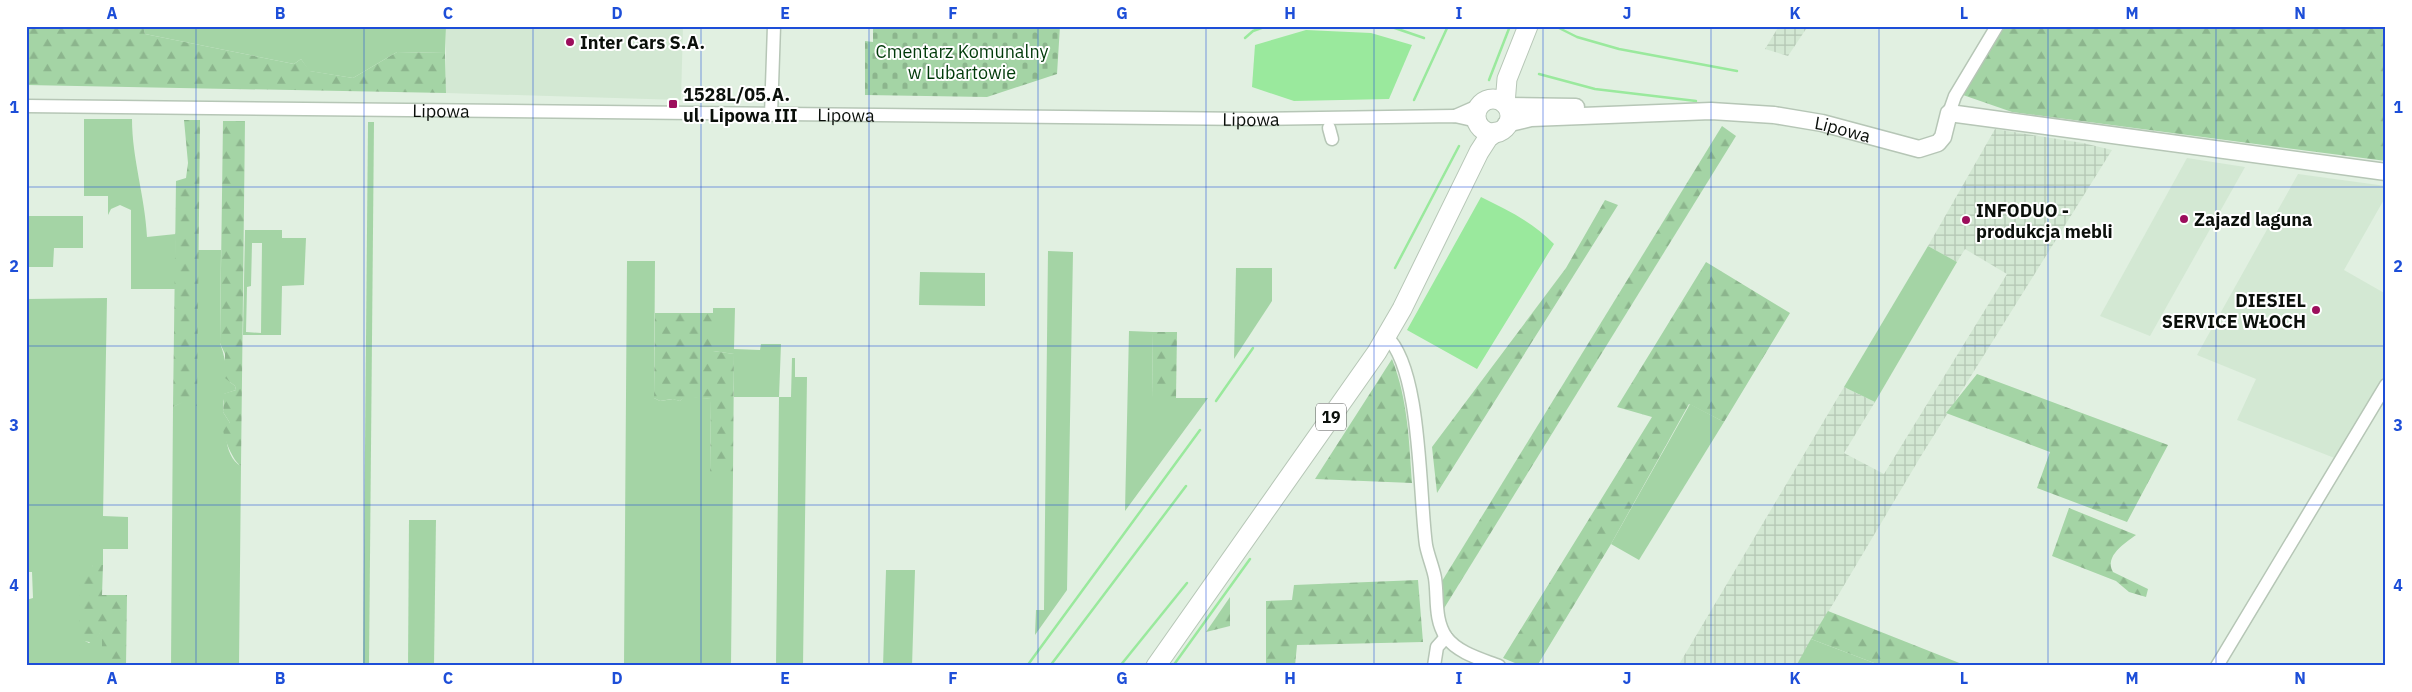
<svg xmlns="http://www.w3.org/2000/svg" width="2412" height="692" viewBox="0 0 2412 692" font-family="'IBM Plex Sans',sans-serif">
  <defs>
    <pattern id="industrial-grid" width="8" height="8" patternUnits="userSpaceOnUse" patternTransform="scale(1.25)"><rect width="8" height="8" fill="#d3e8d3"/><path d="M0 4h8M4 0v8" fill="none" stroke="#b4c6b4"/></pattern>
    <pattern id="forest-firs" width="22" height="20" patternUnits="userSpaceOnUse" patternTransform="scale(1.25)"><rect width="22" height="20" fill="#a4d4a5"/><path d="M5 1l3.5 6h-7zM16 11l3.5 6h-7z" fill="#8cb58d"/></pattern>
    <pattern id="cemetery-stones" width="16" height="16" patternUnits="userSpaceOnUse" patternTransform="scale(1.25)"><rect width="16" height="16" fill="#a4d4a5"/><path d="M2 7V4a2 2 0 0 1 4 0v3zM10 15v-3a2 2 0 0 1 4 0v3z" fill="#8cb58d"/></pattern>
  </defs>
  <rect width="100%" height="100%" fill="#e1f0e1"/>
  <g fill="#d3e8d3">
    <path d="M446,26H683L681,100L446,93Z"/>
    <path d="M2187,158L2245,167L2150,336L2100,316Z"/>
    <path d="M2298,174L2386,186V196L2344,270L2386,294V377L2337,459L2237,420L2256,379L2197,355Z"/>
  </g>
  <g fill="url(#industrial-grid)">
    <path d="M1779,26H1808L1788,56L1765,49Z"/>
    <path d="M1995,129L2083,143L2112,150L1921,456L1796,666H1678L1844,387L1875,402L1844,453L1884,474L2007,274L1965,249L1957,262L1928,246Z"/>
  </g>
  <g fill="#a4d4a5" fill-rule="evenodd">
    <path d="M143,26H446L445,53L397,52L353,78L309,71L301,59L294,64L145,34Z"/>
    <path d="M84,119H132C132,159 145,196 147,237L176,234L175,289H131V210L120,205L111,209L108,215V196H84Z"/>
    <path d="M368,122H374L369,666H363Z"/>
    <path d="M26,216H83V248H54L53,267H26Z"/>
    <path d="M245,230H282V238H306L304,285L282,286L281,335H243ZM252,243H262L261,333L246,332L247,287L251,286Z"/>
    <path d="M1928,246L1957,262L1875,402L1844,387Z"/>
    <path d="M198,250H221L220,343C225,356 226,369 230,382L235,386L236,390L224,394L223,412L230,423C222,434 228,460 241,466L239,666H171L173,407L186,400L198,300Z"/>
    <path d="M1048,251L1073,252L1067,590L1035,635L1036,610H1044Z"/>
    <path d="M627,261H655L654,398L660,401L673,399L680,401L685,396L711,399L710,473L733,474L731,666H624Z"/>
    <path d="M1236,268H1272V301L1234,359Z"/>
    <path d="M920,272L985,273V306L919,305Z"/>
    <path d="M107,298L103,516L128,517V549H103V565H93L83,640L89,643L97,637L102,629V666H26V600L33,598L32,572H26V299Z"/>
    <path d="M713,308H735L734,349L760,350L761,344H781L779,397H791L792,358H795V377H807L803,666H776L779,397H734V354L713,351Z"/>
    <path d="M1129,331L1153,332L1152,398H1208L1125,511Z"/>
    <path d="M1690,404L1724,422L1639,560L1611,544Z"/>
    <path d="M409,520H436L434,666H408Z"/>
    <path d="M886,570H915L912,666H883Z"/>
    <path d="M1811,639L1882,666H1796Z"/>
  </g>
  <g fill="url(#forest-firs)">
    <path d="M26,26H143L145,34L294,64L301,59L310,71L353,78L397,52L445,53L446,93L26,85Z"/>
    <path d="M2004,26H2386V161L2012,112L1963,95Z"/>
    <path d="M184,120H200L197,406L188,404L186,401L173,407L176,181L186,178L188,163Z"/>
    <path d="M223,121H245L241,466C233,462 221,433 223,424L230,423L223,412L224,401L222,397L223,394L236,390L235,386L225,378V354L220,343Z"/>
    <path d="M1722,126L1736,136L1443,610L1439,586Z"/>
    <path d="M1605,200L1618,205L1437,493L1432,447L1566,268Z"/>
    <path d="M1706,262L1790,313L1724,422L1689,404L1611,544L1537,666H1522L1503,658L1652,417L1617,407Z"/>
    <path d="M655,313H713V351L734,354L733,474H710L711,399L685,397L680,401L672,399L660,401L654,398Z"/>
    <path d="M1153,332H1177L1176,398H1152Z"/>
    <path d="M1392,359C1408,400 1409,441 1412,483L1315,479Z"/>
    <path d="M1977,374L2168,445L2127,522L2037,488L2050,452L1946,413Z"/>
    <path d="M2069,508L2136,535C2125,543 2104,556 2113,572L2148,589L2146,597L2129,592L2116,581L2052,556Z"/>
    <path d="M93,565H103L102,595H127L126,666H102V630L94,643L79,640L80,589Z"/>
    <path d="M1418,580L1423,642L1297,645L1295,666H1266V601L1292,600L1294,585Z"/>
    <path d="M1230,597V626L1206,632Z"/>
    <path d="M1828,611L1967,666H1882L1811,639Z"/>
  </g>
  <path fill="url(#cemetery-stones)" d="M873,26H1060L1057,74L987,97L865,95V41L873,42Z"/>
  <g fill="#9ae99d">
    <path d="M1306,30L1371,33L1412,45L1389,99L1294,101L1252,87L1255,45Z"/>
    <path d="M1481,197C1507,210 1533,222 1554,244L1477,369L1407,330Z"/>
  </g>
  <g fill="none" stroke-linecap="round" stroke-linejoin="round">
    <g stroke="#9ae99d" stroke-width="2.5">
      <path d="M1389,26L1424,38"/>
      <path d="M1555,26L1577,37L1619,49L1737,71"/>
      <path d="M1245,38L1253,31L1267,26"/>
      <path d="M1539,74L1595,89L1696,101"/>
      <path d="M1489,80L1510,26"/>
      <path d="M1414,100L1448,26"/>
      <path d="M1395,268L1459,146"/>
      <path d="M1216,401L1253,348"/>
      <path d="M1027,666L1200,430"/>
      <path d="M1050,666L1186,486"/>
      <path d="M1120,666L1187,583"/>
      <path d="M1173,666L1250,559"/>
    </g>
    <defs>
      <g id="minor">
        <path id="s1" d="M26,106L1254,119L1455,116L1477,121"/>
        <path d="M1949,113L1955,96L1997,26"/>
        <path d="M771,115L774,26"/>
        <path d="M1455,116L1480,105"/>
        <path d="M1329,128L1332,139"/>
        <path d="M1386,336C1422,368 1419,496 1426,545C1428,556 1433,567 1435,578C1438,598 1434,619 1446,637C1458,653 1481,659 1499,666"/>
        <path d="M1434,666L1437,647L1446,637"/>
        <path d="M2217,666L2386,385"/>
      </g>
      <g id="major">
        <path d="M1506,106L1576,107"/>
        <path id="s2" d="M1506,124L1531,118L1711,111L1774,115L1822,123L1919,149L1938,143L1943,137L1949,113L2386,172"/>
      </g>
      <g id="highway">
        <circle cx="1493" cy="116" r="17"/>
        <path d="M1505,104L1507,79L1528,26"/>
        <path d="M1156,666L1377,352L1402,309L1479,152L1488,138L1496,132"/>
      </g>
    </defs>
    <use href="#minor" stroke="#b6c6b6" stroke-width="15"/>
    <use href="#major" stroke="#b6c6b6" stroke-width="19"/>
    <use href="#highway" stroke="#b6c6b6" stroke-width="21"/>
    <use href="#minor" stroke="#fff" stroke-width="12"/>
    <use href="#major" stroke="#fff" stroke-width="16"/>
    <use href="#highway" stroke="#fff" stroke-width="19"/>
  </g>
  <path fill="none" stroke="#1d4ed8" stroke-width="1" stroke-opacity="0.55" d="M196,26V666M364,26V666M533,26V666M701,26V666M869,26V666M1038,26V666M1206,26V666M1374,26V666M1543,26V666M1711,26V666M1879,26V666M2048,26V666M2216,26V666M26,187H2386M26,346H2386M26,505H2386"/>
  <g fill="#9c0e5c" stroke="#fff" stroke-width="2">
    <circle cx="570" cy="42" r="5"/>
    <rect x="668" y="99" width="10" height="10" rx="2.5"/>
    <circle cx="2184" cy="219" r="5"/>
    <circle cx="1966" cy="220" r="5"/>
    <circle cx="2316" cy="310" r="5"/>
  </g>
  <g text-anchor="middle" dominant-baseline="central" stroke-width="4" stroke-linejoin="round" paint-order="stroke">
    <rect fill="#fff" stroke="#545754" stroke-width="1" x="1316" y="403.5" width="30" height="27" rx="4"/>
    <g font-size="16" font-weight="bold" fill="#0a0f0a">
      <text x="1331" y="417">19</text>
    </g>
    <g font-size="18" font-weight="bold" fill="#0a0f0a" stroke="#fff" text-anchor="start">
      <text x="580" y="42">Inter Cars S.A.</text>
      <text x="683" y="94">1528L/05.A.<tspan x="683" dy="21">ul. Lipowa III</tspan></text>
      <text x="1976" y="210">INFODUO -<tspan x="1976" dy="21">produkcja mebli</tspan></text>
      <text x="2194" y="219">Zajazd laguna</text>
      <text x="2306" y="300" text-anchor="end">DIESIEL<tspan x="2306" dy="21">SERVICE WŁOCH</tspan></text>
    </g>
    <g font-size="18" fill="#003a09" stroke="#fff">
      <text x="962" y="51">Cmentarz Komunalny<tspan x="962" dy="21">w Lubartowie</tspan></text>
    </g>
    <g font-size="18" fill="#0a0f0a" stroke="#fff">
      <text stroke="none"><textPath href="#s1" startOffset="415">Lipowa</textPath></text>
      <text stroke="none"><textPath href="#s1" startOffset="820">Lipowa</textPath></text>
      <text stroke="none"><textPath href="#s1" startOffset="1225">Lipowa</textPath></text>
      <text stroke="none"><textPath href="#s2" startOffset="339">Lipowa</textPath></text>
    </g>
  </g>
  <rect width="2412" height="692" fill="none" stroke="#ffffff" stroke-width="55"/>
  <rect x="28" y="28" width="2356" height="636" fill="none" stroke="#1d4ed8" stroke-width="2"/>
  <g font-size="16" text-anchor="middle" font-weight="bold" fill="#1d4ed8">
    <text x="112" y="19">A</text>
    <text x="280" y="19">B</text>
    <text x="448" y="19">C</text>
    <text x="617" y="19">D</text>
    <text x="785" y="19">E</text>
    <text x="953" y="19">F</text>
    <text x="1122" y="19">G</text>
    <text x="1290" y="19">H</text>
    <text x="1459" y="19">I</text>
    <text x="1627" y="19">J</text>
    <text x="1795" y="19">K</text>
    <text x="1964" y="19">L</text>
    <text x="2132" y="19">M</text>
    <text x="2300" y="19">N</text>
    <text x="14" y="113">1</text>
    <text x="2398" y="113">1</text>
    <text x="14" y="272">2</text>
    <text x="2398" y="272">2</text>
    <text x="14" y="431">3</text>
    <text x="2398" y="431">3</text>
    <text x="14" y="591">4</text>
    <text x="2398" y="591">4</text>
    <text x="112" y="684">A</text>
    <text x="280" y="684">B</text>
    <text x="448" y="684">C</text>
    <text x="617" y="684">D</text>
    <text x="785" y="684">E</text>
    <text x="953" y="684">F</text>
    <text x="1122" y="684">G</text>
    <text x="1290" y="684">H</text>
    <text x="1459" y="684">I</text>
    <text x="1627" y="684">J</text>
    <text x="1795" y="684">K</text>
    <text x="1964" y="684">L</text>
    <text x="2132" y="684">M</text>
    <text x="2300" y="684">N</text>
  </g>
</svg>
